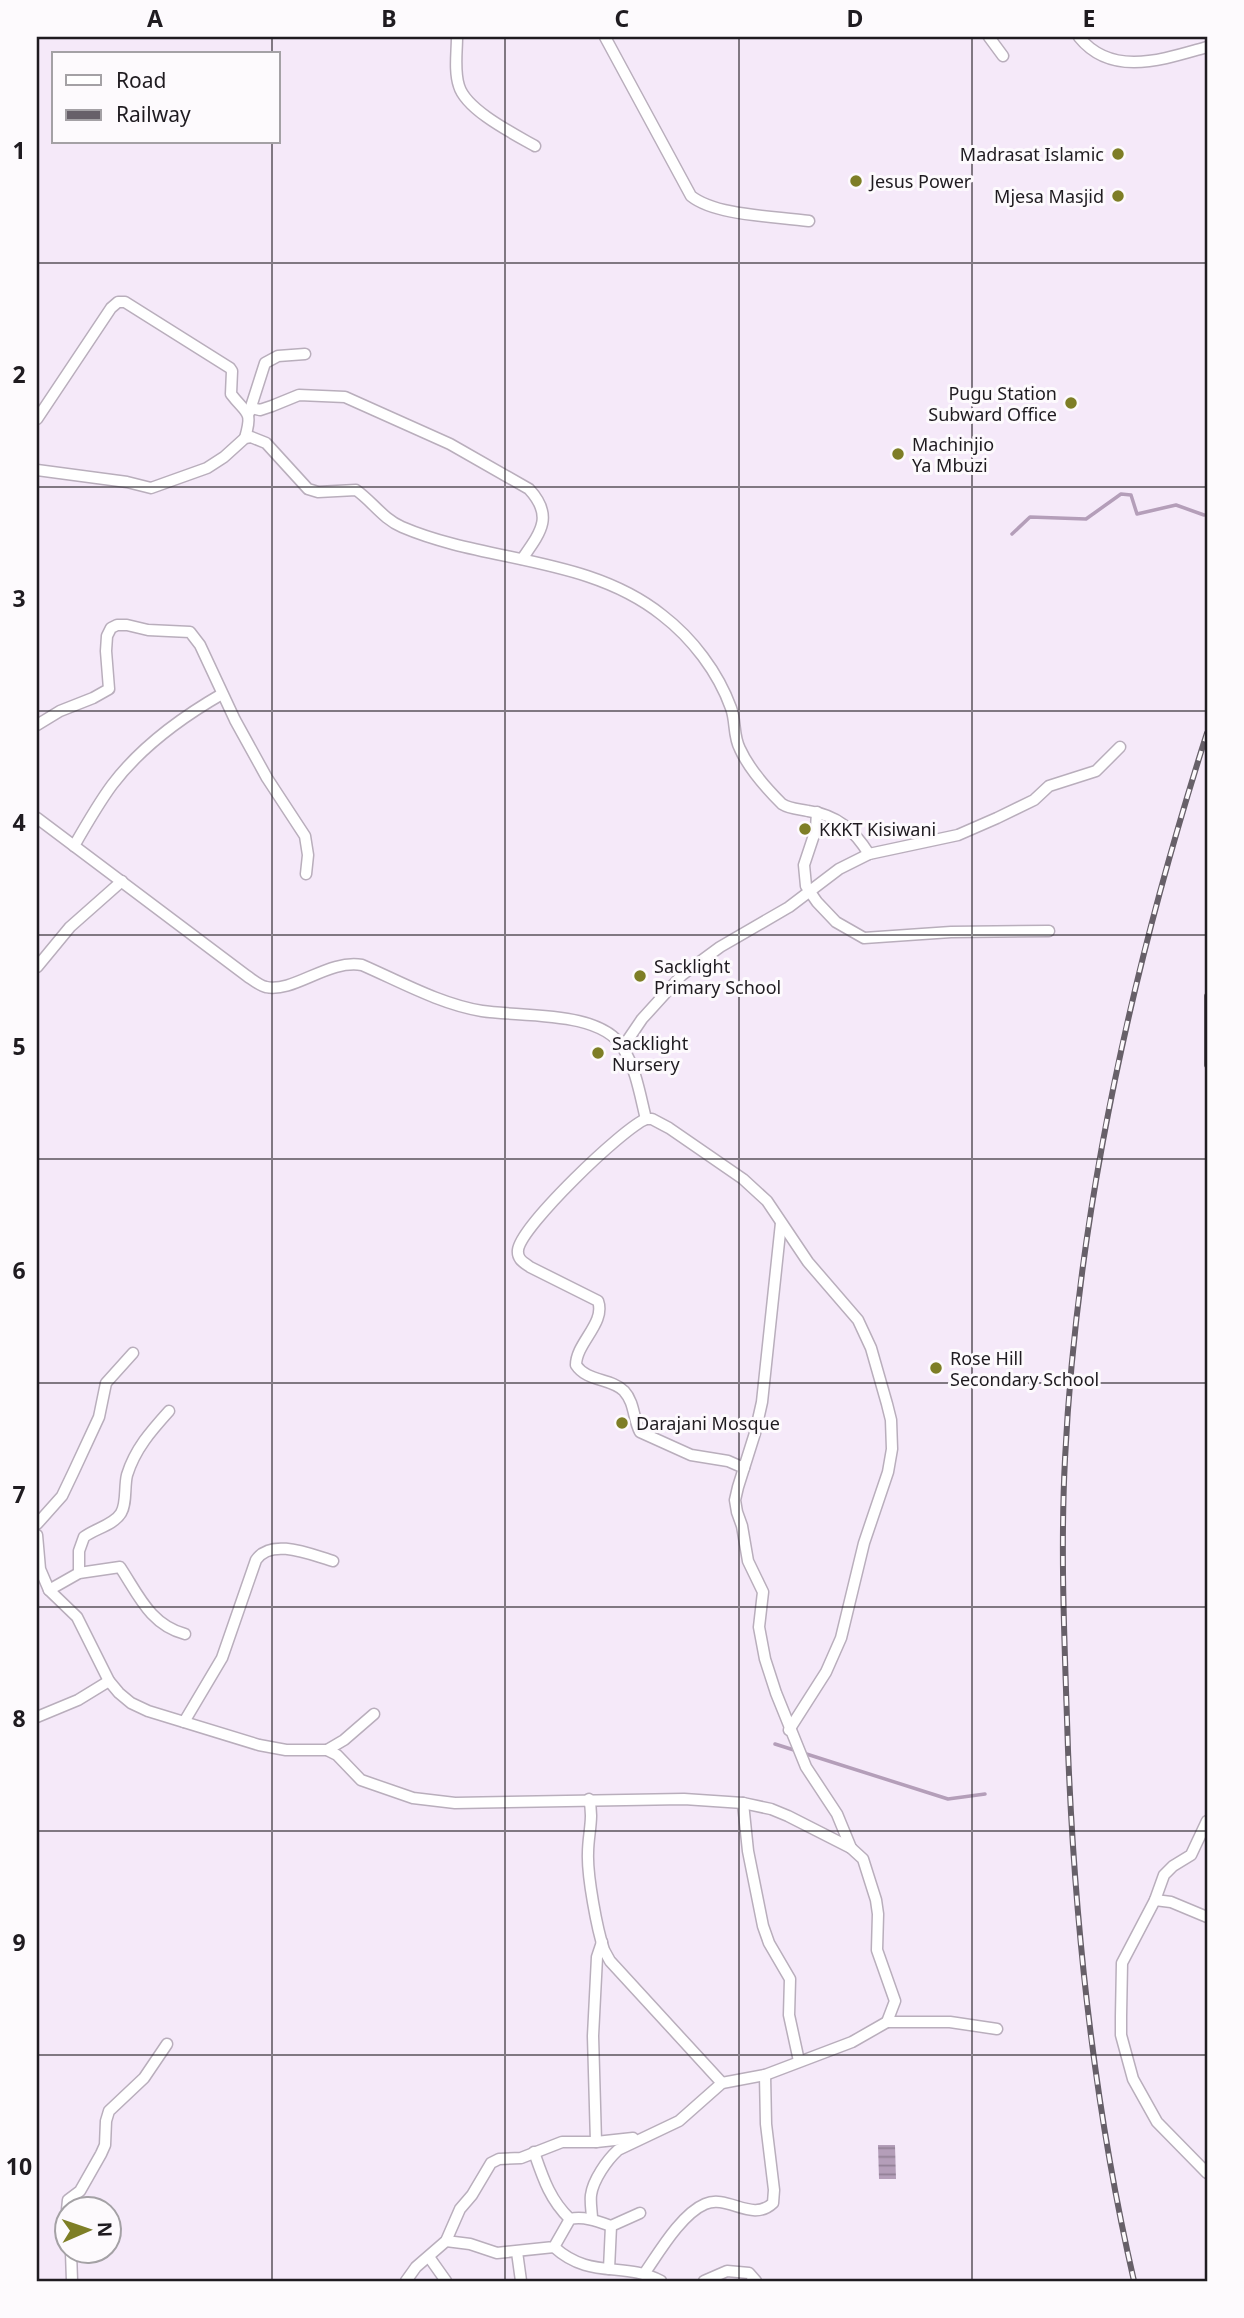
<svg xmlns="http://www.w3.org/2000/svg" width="1244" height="2318" viewBox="0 0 1244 2318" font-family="'Noto Sans',sans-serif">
  <defs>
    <pattern id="water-rules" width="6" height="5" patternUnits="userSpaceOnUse" patternTransform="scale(1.75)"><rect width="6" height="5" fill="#b49eb9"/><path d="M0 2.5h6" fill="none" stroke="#928096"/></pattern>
  </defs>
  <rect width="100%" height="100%" fill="#f5e9f9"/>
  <path fill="url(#water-rules)" d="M878,2145H895L896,2179H879Z"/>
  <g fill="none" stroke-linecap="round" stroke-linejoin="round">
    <g stroke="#b49eb9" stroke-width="3.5">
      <path d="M1012,534L1030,517L1086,519L1121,494L1131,495L1137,514L1176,505L1204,515"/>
      <path d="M775,1744L948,1799L985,1794"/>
    </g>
    <defs>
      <g id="minor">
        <path d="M457,37C457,52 454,71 459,86C466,110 514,134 535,146"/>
        <path d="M605,37L691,196C716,216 775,216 809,221"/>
        <path d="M989,37L1003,56"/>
        <path d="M1079,37C1112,78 1164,59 1207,47"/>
        <path d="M251,408L260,410L272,406L299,395L345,397L450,444L529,489C554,516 541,532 522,559"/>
        <path d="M249,413L265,363L278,356L305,354"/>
        <path d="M37,419L111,308L118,302H125L230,368L232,371L231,394C247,415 253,410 245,438"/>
        <path d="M37,470L127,482L151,488L207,468L224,457L245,438L251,437L266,443L308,489L318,492L356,490C372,501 383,519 402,527C486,563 588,556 662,615C692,638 718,672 731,708C736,721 733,736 740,749C749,769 766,788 782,804C790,809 799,809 808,811C837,815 854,830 869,854"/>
        <path d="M37,725L60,711L93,698L109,689L106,651L107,636L111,628L117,625H127L148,630L190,632L200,645L235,720L267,778L305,836L308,855L306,874"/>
        <path d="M817,812L816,829L804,865L806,886L817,902L836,922L864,938L951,932L1049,931"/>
        <path d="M37,818L247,976C253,980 260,986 266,987C294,993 328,959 362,965C401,982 440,1004 482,1011C521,1017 601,1010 623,1048C636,1069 640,1095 646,1119"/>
        <path d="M74,846C86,825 98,804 112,785C140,748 182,717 222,694"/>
        <path d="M37,967L70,927L122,881"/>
        <path d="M623,1047L642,1019L682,975L720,947L789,907L839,869L869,854L958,835L997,818L1034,800L1049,786L1096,771L1120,747"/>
        <path d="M781,1223L762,1402L755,1433L738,1487L735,1500L737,1512L742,1526L748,1561L763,1592L759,1627L765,1659L776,1693L806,1767L837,1814L851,1848"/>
        <path d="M744,1468L728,1461L691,1455L640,1432C633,1419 635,1403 624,1391C611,1378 587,1382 576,1365C576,1343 606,1323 598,1301L530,1267C523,1262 517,1259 518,1250C521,1226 623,1128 646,1119H652L669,1128L743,1179L767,1201L808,1262L858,1320L871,1348L887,1404L891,1420L892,1449L888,1472L864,1543L841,1638L826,1672L789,1730"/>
        <path d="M37,1524L62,1496L73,1473L99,1417L106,1383L133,1353"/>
        <path d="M37,1535L40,1569L49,1590L77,1617L109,1681L119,1693L131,1703L148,1711L259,1745L286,1750H327L337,1755L361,1780L413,1798L455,1803L684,1799L743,1803L771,1809L788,1816L851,1848L863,1859L876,1900L878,1914L877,1950L895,2001L887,2022H950L997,2029"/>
        <path d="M79,1573V1551L84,1537C94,1529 114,1525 121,1513C127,1503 124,1487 127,1475C135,1449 151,1431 169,1411"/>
        <path d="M49,1590L79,1573L120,1567C138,1594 150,1625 185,1634"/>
        <path d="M37,1717L78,1700L109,1681"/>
        <path d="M184,1722L222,1658L256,1560C271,1537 312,1555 333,1561"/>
        <path d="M327,1750L344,1740L374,1714"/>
        <path d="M589,1799C594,1818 588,1834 588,1853C587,1876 597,1929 604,1950L610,1961L722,2083"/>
        <path d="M743,1803L748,1851L763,1926L769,1943L790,1979L789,2015L799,2061"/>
        <path d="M1207,1821L1191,1855L1173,1866L1164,1875L1155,1900L1122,1963L1121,2016V2035L1133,2079L1157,2122L1207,2173"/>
        <path d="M1155,1900L1171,1902L1207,1917"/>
        <path d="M596,2142L593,2036L597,1957L602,1942"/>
        <path d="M534,2152C543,2178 550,2200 570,2219"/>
        <path d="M67,2210L68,2200L80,2191L101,2154L105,2145L106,2121L109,2111L144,2078L167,2044"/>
        <path d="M592,2219C592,2212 590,2203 591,2195C593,2180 607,2160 618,2150L679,2121L722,2083L765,2075L852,2042L887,2022"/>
        <path d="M446,2241L470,2244L497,2253L554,2247L570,2219C584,2216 597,2221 611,2226"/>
        <path d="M554,2247C590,2280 624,2261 661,2281"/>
        <path d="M71,2252L72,2281"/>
        <path d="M517,2252L521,2281"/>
        <path d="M429,2257L446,2281"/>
        <path d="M609,2269L611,2226L640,2213"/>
        <path d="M644,2274C658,2254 681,2214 705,2204C728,2194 752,2223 773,2203L774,2190L766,2124L765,2075"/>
        <path d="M406,2281L416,2267L446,2241L460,2209L472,2195L491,2163L499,2159L521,2158L562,2142H596L633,2138"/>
        <path d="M704,2281L727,2271L749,2273L756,2281"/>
      </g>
    </defs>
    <use href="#minor" stroke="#b9aebc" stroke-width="13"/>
    <use href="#minor" stroke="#fff" stroke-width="10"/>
    <defs>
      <g id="rail">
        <path d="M1207,996V1065"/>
        <path d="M1134,2281C1094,2107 1075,1929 1068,1750C1065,1653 1060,1555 1065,1459C1077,1212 1132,968 1207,733"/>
      </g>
    </defs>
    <use href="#rail" stroke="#676069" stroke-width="6"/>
    <use href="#rail" stroke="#fdfafd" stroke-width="3.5" stroke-dasharray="10" stroke-linecap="butt"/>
  </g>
  <path fill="none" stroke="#1f1b20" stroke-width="2" stroke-opacity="0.55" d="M272,37V54M505,37V2281M739,37V2281M972,37V2281M272,142V2281M37,263H1207M37,487H1207M37,711H1207M37,935H1207M37,1159H1207M37,1383H1207M37,1607H1207M37,1831H1207M37,2055H1207"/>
  <g fill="#7e7e26" stroke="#fdfafd" stroke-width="2.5">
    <circle cx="1118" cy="154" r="7"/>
    <circle cx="856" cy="181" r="7"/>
    <circle cx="1118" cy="196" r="7"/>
    <circle cx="1071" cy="403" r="7"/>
    <circle cx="898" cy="454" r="7"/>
    <circle cx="805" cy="829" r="7"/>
    <circle cx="640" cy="976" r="7"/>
    <circle cx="598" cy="1053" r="7"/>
    <circle cx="936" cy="1368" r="7"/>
    <circle cx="622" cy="1423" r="7"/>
  </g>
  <g text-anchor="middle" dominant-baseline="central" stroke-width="6" stroke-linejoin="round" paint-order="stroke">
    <g font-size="18" fill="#1f1b20" stroke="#fdfafd" text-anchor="start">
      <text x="1104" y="154" text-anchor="end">Madrasat Islamic</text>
      <text x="870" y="181">Jesus Power</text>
      <text x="1104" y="196" text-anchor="end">Mjesa Masjid</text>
      <text x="1057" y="393" text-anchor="end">Pugu Station<tspan x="1057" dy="21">Subward Office</tspan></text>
      <text x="912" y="444">Machinjio<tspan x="912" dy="21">Ya Mbuzi</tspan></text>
      <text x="819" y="829">KKKT Kisiwani</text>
      <text x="654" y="966">Sacklight<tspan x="654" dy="21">Primary School</tspan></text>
      <text x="612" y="1043">Sacklight<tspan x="612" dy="21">Nursery</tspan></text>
      <text x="950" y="1358">Rose Hill<tspan x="950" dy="21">Secondary School</tspan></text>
      <text x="636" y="1423">Darajani Mosque</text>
    </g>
  </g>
  <rect width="1244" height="2318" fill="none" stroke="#fdfafd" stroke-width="77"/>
  <rect x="52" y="52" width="228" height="91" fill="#fdfafd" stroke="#a4a1a5" stroke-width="2"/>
  <rect x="66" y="75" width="35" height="10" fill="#ffffff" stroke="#a4a1a5" stroke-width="2"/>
  <text x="116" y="88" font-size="21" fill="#1f1b20">Road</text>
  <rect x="66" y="110" width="35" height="10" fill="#676069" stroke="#a4a1a5" stroke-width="2"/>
  <text x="116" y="122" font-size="21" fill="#1f1b20">Railway</text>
  <g transform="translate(88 2230) rotate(88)"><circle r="33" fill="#fdfafd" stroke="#a4a1a5" stroke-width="2"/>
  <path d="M0-5L12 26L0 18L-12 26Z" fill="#7e7e26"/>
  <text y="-10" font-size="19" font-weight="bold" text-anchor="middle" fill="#1f1b20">N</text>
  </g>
  <rect x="38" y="38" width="1168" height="2242" fill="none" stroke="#1f1b20" stroke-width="2.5"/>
  <g font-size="23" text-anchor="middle" font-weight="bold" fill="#1f1b20">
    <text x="155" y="27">A</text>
    <text x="389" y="27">B</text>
    <text x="622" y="27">C</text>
    <text x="855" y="27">D</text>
    <text x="1089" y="27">E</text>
    <text x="19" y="159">1</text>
    <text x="19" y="383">2</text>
    <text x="19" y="607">3</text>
    <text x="19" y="831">4</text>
    <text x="19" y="1055">5</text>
    <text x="19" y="1279">6</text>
    <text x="19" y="1503">7</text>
    <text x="19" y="1727">8</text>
    <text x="19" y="1951">9</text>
    <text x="19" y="2175">10</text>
  </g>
</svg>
